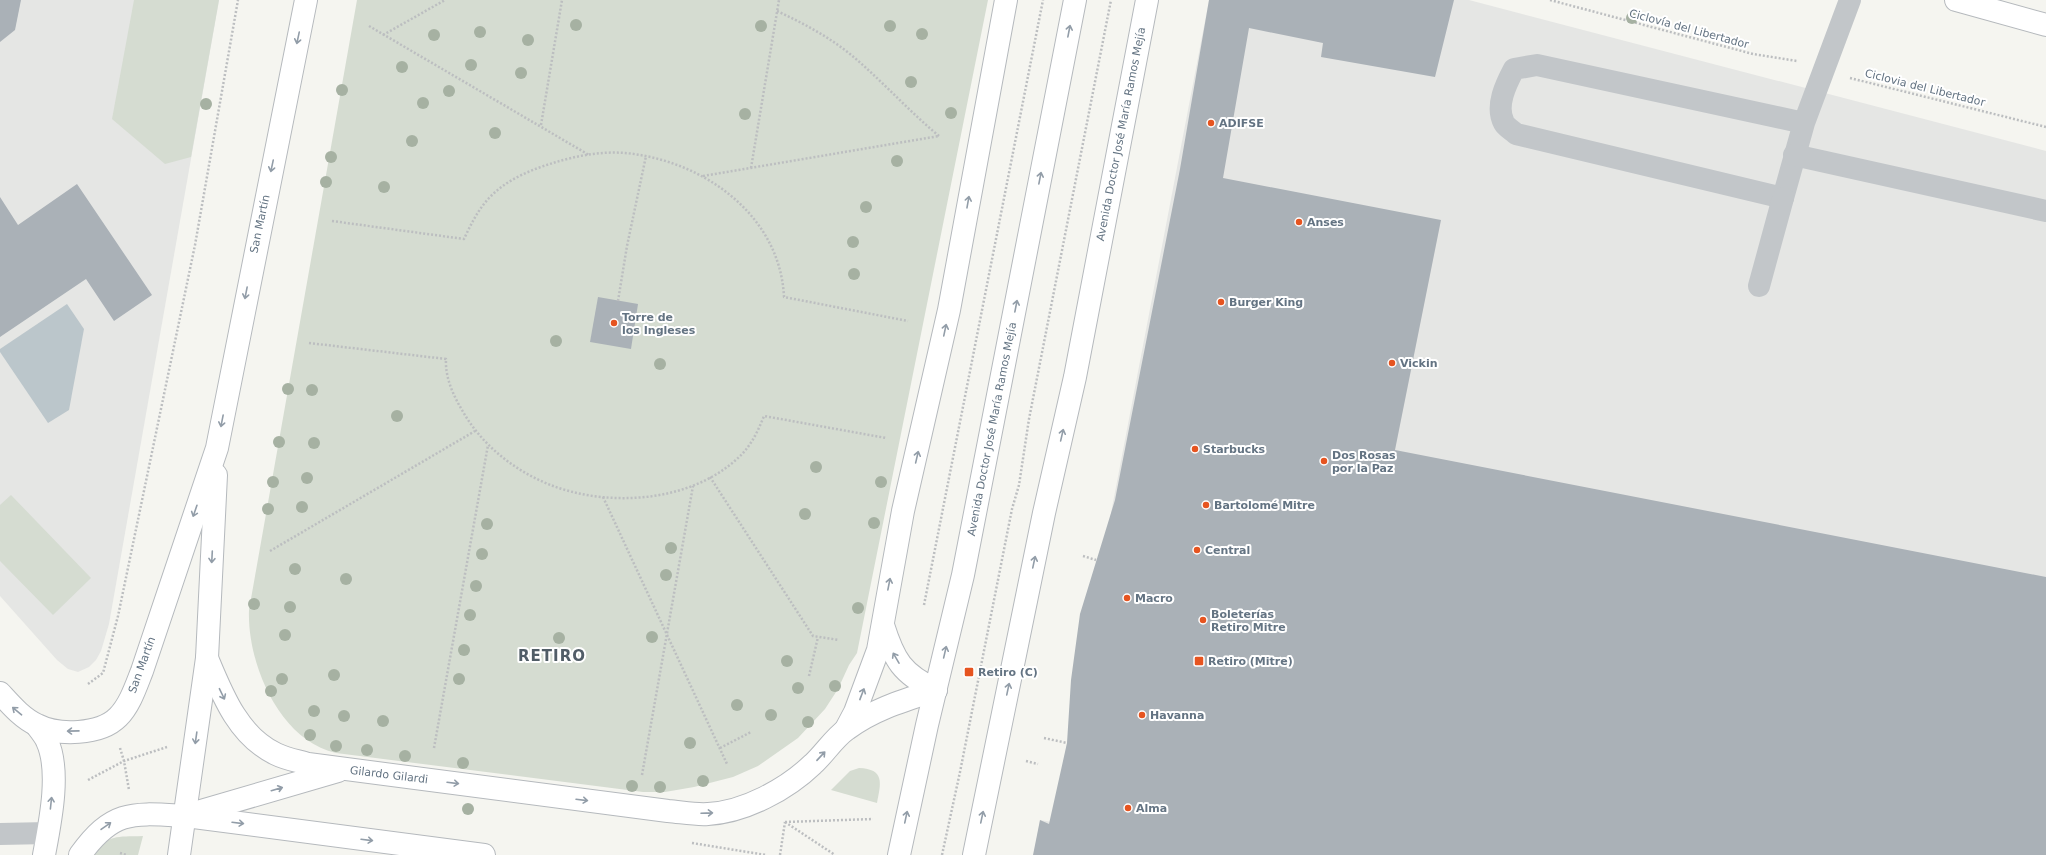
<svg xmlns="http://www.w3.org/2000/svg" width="2046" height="855" viewBox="0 0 2046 855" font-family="'DejaVu Sans',sans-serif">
  <rect width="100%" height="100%" fill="#f5f5f0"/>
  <g fill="#e5e6e4">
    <path d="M0,0H219L109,624L101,651L96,660L89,667L78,672L68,669L57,660L0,596Z"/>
    <path d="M1209,0H1469L2046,151V855H1034L1040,820L1052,822Z"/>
  </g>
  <g fill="#d5dcd1">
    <path d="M134,0H219L191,157L165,164L112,119Z"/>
    <path d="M357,0H988L857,653L849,665L838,689L825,709L798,738L758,766L733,777L694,787L665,792H643L336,753C279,740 247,663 249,610Z"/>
    <path d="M11,495L91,578L53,615L0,561V505Z"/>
    <path d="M859,768C885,769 881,783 877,803L831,790L850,771Z"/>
    <path d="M143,836L138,855H90C111,834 115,837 143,836Z"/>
  </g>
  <path fill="#bbc6cb" d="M67,304L84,329L69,410L48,423L0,352V349Z"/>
  <g fill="#aab1b7">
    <path d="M0,0H21L15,30L0,42Z"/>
    <path d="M1209,0H1454L1435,77L1321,57L1323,43L1249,28L1223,178L1441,220L1395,450L2046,577V855H1033L1040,820L1049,824L1067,743L1071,680L1080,614L1115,500L1180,169Z"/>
    <path d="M77,184L152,295L114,321L86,279L0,337V197L18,225Z"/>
    <path d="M598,297L638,304L631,349L590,342Z"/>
  </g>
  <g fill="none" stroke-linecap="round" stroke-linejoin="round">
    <defs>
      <g id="major">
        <path d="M1956,0L2046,25"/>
        <path d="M883,625C894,660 902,674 936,690"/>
        <path d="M207,658C222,694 238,736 276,754C286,759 298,761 308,764L668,811C681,812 695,815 708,814C745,812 787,789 813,764C825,753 834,738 847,729C874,709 905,700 936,690"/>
        <path d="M0,693C11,705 22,718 37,725C58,736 100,735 118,717C130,705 136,686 142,671L217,448L306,0"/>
        <path d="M37,726C40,730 45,736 47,741C61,771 50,823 44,855"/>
        <path d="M846,729L855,712L878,650L903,511L949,310L1006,0"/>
        <path d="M194,813L338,771"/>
        <path d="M80,855C113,809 133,813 186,816L484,855"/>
        <path d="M179,855L207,658L216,475"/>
        <path d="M899,855L927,725L963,575L1075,0"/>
        <path d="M974,855L1044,513L1075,377L1147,0"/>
      </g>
    </defs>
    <use href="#major" stroke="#b5b9bd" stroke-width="24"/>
    <g stroke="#bcbec0" stroke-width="2.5" stroke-dasharray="2 2" stroke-linecap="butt">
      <path d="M1550,0L1753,54L1797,61"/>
      <path d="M777,11C805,24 833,39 856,59C885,84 910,112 939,136"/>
      <path d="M369,26L589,155"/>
      <path d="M383,35L445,0"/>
      <path d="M1850,78L2046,127"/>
      <path d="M541,125L562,0"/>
      <path d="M751,168L779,0"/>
      <path d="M703,176L939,136"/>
      <path d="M332,221L464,239C471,224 478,210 489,198C506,180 530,170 553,163C575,156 601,151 625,153C702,160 780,214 784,297L908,321"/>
      <path d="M618,301L627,246L646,156"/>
      <path d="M309,343L446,359C445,377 453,395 462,410C481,444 512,469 548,484C607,508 691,503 739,457C751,446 758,431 764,416L886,438"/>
      <path d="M710,477L813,636L839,640"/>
      <path d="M603,497L727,764"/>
      <path d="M270,551L475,431"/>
      <path d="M1083,556L1096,560"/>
      <path d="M924,605L1043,0"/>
      <path d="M809,676L818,637"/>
      <path d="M88,684L103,673L118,616L195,245L238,0"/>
      <path d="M1044,738L1067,743"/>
      <path d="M120,748L124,761L129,790"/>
      <path d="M434,748L488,445"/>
      <path d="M720,748L751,732"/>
      <path d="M1026,761L1038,764"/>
      <path d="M642,775L693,486"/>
      <path d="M88,780L124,761L167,747"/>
      <path d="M785,822L873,819"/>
      <path d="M785,822L835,855"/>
      <path d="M692,843L766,855"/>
      <path d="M120,853L127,855"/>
      <path d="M780,855L785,822"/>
      <path d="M942,855L960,772L1012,509L1019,485L1029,419L1111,0"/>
    </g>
    <g stroke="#c2c6c9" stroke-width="22">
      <path d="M1804,123L1537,65L1514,69C1506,84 1495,106 1504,123C1506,127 1513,131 1516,134L1783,198L1804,123L1850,0"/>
      <path d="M1794,155L2046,211"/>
      <path d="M1759,286L1783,198"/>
      <path d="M0,834L48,833"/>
    </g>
    <use href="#major" stroke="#fff" stroke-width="22"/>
  </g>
  <g fill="#a6b1a2">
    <circle cx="1632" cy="18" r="6"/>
    <circle cx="576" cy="25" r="6"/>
    <circle cx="761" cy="26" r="6"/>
    <circle cx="890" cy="26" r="6"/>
    <circle cx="480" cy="32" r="6"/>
    <circle cx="922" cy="34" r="6"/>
    <circle cx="434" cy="35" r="6"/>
    <circle cx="528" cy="40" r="6"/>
    <circle cx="471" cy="65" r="6"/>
    <circle cx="402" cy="67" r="6"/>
    <circle cx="521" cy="73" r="6"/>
    <circle cx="911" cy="82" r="6"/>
    <circle cx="342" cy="90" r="6"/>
    <circle cx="449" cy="91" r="6"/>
    <circle cx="423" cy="103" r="6"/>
    <circle cx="206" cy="104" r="6"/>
    <circle cx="951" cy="113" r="6"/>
    <circle cx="745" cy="114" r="6"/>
    <circle cx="495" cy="133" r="6"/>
    <circle cx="412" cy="141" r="6"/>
    <circle cx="331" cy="157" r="6"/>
    <circle cx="897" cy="161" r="6"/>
    <circle cx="326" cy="182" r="6"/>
    <circle cx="384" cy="187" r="6"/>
    <circle cx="866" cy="207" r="6"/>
    <circle cx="853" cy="242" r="6"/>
    <circle cx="854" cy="274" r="6"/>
    <circle cx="556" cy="341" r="6"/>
    <circle cx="660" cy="364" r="6"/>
    <circle cx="288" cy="389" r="6"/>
    <circle cx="312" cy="390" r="6"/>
    <circle cx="397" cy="416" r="6"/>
    <circle cx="279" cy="442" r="6"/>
    <circle cx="314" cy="443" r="6"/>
    <circle cx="816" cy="467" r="6"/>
    <circle cx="307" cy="478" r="6"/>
    <circle cx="273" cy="482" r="6"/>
    <circle cx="881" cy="482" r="6"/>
    <circle cx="302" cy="507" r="6"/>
    <circle cx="268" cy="509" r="6"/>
    <circle cx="805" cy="514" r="6"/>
    <circle cx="874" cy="523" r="6"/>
    <circle cx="487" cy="524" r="6"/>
    <circle cx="671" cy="548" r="6"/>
    <circle cx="482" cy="554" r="6"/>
    <circle cx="295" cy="569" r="6"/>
    <circle cx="666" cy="575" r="6"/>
    <circle cx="346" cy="579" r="6"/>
    <circle cx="476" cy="586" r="6"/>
    <circle cx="254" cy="604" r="6"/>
    <circle cx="290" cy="607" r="6"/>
    <circle cx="858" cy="608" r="6"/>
    <circle cx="470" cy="615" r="6"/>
    <circle cx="285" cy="635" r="6"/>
    <circle cx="652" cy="637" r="6"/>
    <circle cx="559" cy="638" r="6"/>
    <circle cx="464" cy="650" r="6"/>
    <circle cx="787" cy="661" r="6"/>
    <circle cx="334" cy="675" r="6"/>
    <circle cx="282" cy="679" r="6"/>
    <circle cx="459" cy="679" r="6"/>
    <circle cx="835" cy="686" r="6"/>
    <circle cx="798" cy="688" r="6"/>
    <circle cx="271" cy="691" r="6"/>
    <circle cx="737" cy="705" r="6"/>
    <circle cx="314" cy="711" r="6"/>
    <circle cx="771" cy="715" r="6"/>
    <circle cx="344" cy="716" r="6"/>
    <circle cx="383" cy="721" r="6"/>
    <circle cx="808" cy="722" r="6"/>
    <circle cx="310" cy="735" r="6"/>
    <circle cx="690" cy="743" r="6"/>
    <circle cx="336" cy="746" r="6"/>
    <circle cx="367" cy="750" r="6"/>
    <circle cx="405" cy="756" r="6"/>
    <circle cx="463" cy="763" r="6"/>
    <circle cx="703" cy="781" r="6"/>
    <circle cx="632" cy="786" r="6"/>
    <circle cx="660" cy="787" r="6"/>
    <circle cx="468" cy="809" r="6"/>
  </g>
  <defs><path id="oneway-shaft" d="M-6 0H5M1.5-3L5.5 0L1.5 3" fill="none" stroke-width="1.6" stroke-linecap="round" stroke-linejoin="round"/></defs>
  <g stroke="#929da8">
    <use href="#oneway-shaft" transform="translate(1069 31) rotate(-79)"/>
    <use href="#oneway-shaft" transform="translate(298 38) rotate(102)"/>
    <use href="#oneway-shaft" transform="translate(272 166) rotate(102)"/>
    <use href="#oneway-shaft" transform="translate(1040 178) rotate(-79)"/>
    <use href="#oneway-shaft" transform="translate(968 202) rotate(-80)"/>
    <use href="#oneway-shaft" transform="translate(246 293) rotate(101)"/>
    <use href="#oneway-shaft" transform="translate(1016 306) rotate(-79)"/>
    <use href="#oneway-shaft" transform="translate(945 330) rotate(-78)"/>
    <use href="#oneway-shaft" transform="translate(222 421) rotate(101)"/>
    <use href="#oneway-shaft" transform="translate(1062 435) rotate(-77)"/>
    <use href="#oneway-shaft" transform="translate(917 457) rotate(-77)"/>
    <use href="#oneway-shaft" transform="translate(195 511) rotate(109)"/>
    <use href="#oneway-shaft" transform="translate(212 557) rotate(93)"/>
    <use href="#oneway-shaft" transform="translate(1034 562) rotate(-78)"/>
    <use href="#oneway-shaft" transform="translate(889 584) rotate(-79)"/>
    <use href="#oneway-shaft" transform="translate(945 652) rotate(-77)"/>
    <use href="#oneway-shaft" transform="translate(896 658) rotate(-120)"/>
    <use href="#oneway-shaft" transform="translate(1008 689) rotate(-78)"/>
    <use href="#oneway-shaft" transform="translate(222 694) rotate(64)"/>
    <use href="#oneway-shaft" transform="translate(862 694) rotate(-69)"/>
    <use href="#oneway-shaft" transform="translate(17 711) rotate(-140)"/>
    <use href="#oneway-shaft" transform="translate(73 731) rotate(179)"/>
    <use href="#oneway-shaft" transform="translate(196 738) rotate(98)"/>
    <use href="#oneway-shaft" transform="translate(821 756) rotate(-47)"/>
    <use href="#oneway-shaft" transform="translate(453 783) rotate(7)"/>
    <use href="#oneway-shaft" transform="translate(277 789) rotate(-16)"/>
    <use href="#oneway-shaft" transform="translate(582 800) rotate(7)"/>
    <use href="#oneway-shaft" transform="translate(51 803) rotate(-84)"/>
    <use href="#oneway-shaft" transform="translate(707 813) rotate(-2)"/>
    <use href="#oneway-shaft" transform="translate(906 817) rotate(-78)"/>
    <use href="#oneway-shaft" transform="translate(982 817) rotate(-78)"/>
    <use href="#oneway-shaft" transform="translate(238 823) rotate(7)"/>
    <use href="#oneway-shaft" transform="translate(106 826) rotate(-35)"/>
    <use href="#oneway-shaft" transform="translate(367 840) rotate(7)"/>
  </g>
  <g fill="#e65420" stroke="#fff" stroke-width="1.5">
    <circle cx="1211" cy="123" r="4"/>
    <circle cx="1299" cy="222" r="4"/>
    <circle cx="1221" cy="302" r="4"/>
    <circle cx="614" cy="323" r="4"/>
    <circle cx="1392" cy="363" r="4"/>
    <circle cx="1195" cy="449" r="4"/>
    <circle cx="1324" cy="461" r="4"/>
    <circle cx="1206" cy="505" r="4"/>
    <circle cx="1197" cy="550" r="4"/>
    <circle cx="1127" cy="598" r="4"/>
    <circle cx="1203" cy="620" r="4"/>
    <rect x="1194" y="656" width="10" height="10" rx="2"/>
    <rect x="964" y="667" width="10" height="10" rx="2"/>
    <circle cx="1142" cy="715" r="4"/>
    <circle cx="1128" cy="808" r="4"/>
  </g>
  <g text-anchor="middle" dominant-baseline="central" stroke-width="4" stroke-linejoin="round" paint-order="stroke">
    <g font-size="11" fill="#637382" stroke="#fff">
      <text transform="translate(1689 29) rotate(15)">Ciclovía del Libertador</text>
      <text transform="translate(1925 88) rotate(14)">Ciclovia del Libertador</text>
      <text transform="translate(1121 134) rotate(-79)">Avenida Doctor José María Ramos Mejía</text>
      <text transform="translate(260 224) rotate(-78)">San Martín</text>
      <text transform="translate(992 429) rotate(-79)">Avenida Doctor José María Ramos Mejía</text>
      <text transform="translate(142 665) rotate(-70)">San Martín</text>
      <text transform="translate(389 775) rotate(7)">Gilardo Gilardi</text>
    </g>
    <g font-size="11" font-weight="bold" fill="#637382" stroke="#fff" text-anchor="start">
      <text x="1219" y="123">ADIFSE</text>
      <text x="1307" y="222">Anses</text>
      <text x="1229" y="302">Burger King</text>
      <text x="622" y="317">Torre de<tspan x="622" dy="13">los Ingleses</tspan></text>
      <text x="1400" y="363">Vickin</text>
      <text x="1203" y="449">Starbucks</text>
      <text x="1332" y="455">Dos Rosas<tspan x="1332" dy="13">por la Paz</tspan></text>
      <text x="1214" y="505">Bartolomé Mitre</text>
      <text x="1205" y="550">Central</text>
      <text x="1135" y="598">Macro</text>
      <text x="1211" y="614">Boleterías<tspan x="1211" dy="13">Retiro Mitre</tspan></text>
      <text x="1208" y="661">Retiro (Mitre)</text>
      <text x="978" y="672">Retiro (C)</text>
      <text x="1150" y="715">Havanna</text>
      <text x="1136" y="808">Alma</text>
    </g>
    <g font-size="15" font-weight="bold" letter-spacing="1" fill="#515d67" stroke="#fff">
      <text x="552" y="656">RETIRO</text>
    </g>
  </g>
</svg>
